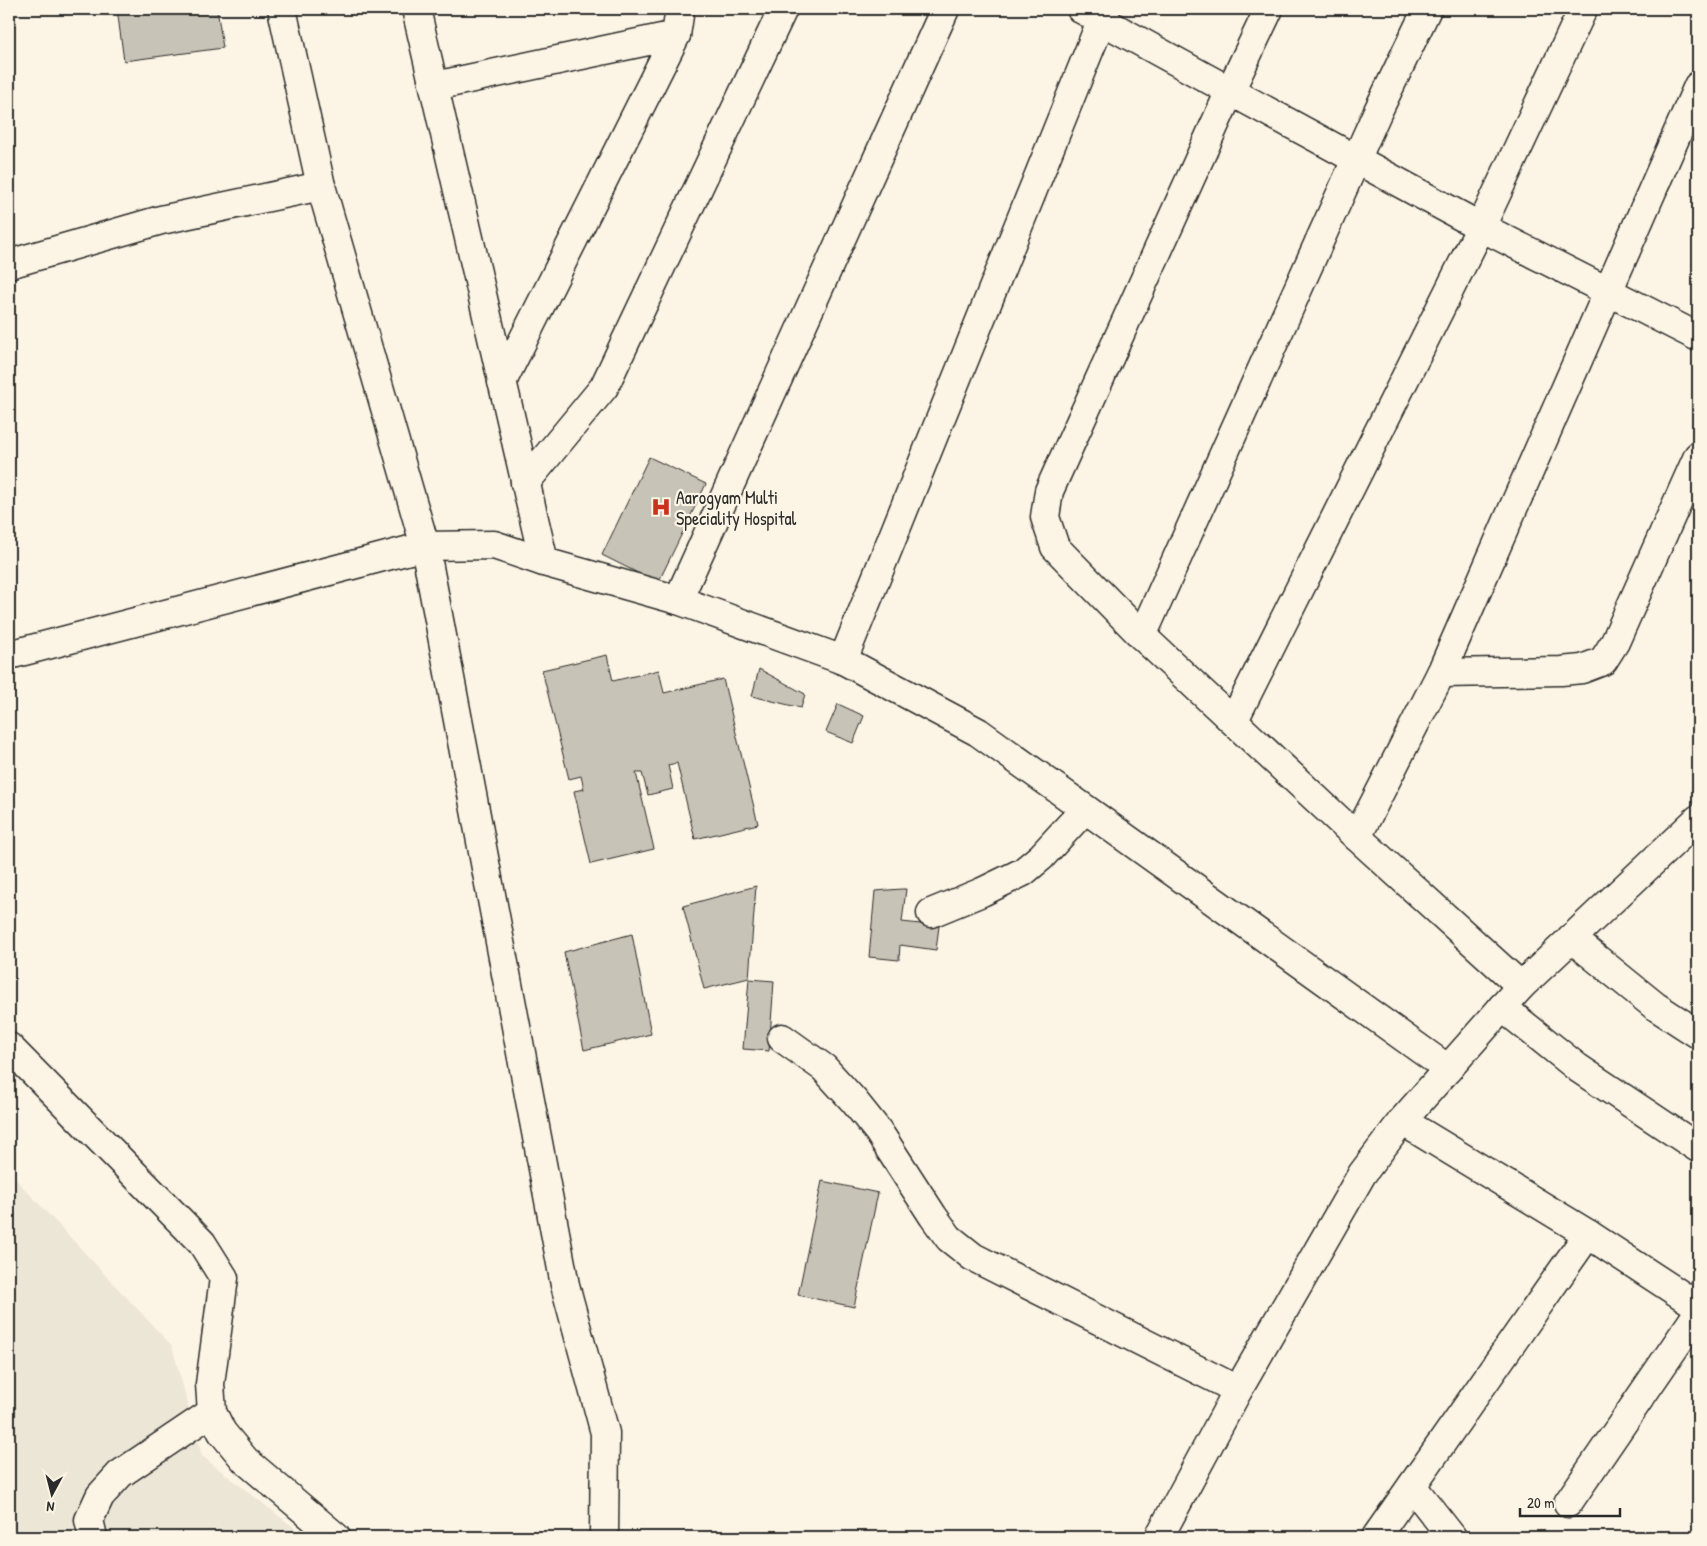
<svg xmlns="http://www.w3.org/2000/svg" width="1707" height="1546" viewBox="0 0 1707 1546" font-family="'Patrick Hand',sans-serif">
  <rect width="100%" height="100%" fill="#fcf5e5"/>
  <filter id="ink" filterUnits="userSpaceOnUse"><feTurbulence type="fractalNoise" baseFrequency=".02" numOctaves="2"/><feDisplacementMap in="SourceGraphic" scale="10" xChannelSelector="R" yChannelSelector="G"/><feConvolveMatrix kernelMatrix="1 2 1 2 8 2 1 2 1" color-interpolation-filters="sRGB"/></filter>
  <g filter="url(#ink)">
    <path fill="#ece6d7" d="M9,1172L172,1346L202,1456L306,1537H9Z"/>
    <g fill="#c8c3b7" stroke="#2b2b2b">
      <path d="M117,9H217L223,48L124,61Z"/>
      <path d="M649,457L706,484L658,583L602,555Z"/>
      <path d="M607,655L613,681L659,670L664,693L723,679L758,824L695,839L677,763L668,765L673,789L648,795L642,773H636L654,849L591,864L574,791L584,789L581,776L569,779L542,670Z"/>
      <path d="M759,669L805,694L801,708L752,696Z"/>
      <path d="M838,704L864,716L853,743L826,732Z"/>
      <path d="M756,886L749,978L704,989L683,906Z"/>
      <path d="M902,889H906L902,922L939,926L936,950L900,945L899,960L869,957L875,891Z"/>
      <path d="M632,934L651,1034L584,1050L564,952Z"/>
      <path d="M749,979L774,981L769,1051L743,1049Z"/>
      <path d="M822,1181L878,1193L854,1307L798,1295Z"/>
    </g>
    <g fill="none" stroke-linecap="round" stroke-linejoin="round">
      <defs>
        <g id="minor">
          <path d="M282,9L321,186L425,546L565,1285L605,1433L604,1537"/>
          <path d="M416,9L544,562"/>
          <path d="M1081,9L1230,91L1481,227L1698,337"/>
          <path d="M1269,9L1230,91L1049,491L1045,517L1055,547L1142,636L1357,837L1521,986"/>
          <path d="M435,86L676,35"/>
          <path d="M9,264L161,220L321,186"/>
          <path d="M502,382L676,35L680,9"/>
          <path d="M525,483L604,387L783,9"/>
          <path d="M678,600L945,9"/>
          <path d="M1142,636L1377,113L1427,9"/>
          <path d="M9,655L425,546L494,545L544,562L678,600L843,660L978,732L1448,1069"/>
          <path d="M843,660L1106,9"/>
          <path d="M1441,673L1561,671L1582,669L1603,661L1615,642L1698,456"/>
          <path d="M1234,720L1481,227L1583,9"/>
          <path d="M1357,837L1441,673L1698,86"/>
          <path d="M931,913L982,892L1023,872L1041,857L1085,809"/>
          <path d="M1571,938L1655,1006L1698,1034"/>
          <path d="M1502,1007L1578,1068L1698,1148"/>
          <path d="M782,1038L824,1068L854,1101L878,1131L933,1216L949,1238L973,1257L1238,1390"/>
          <path d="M9,1047L202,1243L224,1278L210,1384L212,1412L222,1432L245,1460L336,1537"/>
          <path d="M1402,1121L1588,1234L1698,1306"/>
          <path d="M1412,1486L1452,1537"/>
          <path d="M1568,1503L1698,1313"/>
          <path d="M93,1537L89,1520L100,1496L120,1474L212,1412"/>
          <path d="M1159,1537L1238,1390L1362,1174L1402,1121L1521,986L1698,819"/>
          <path d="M1376,1537L1588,1234"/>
        </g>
      </defs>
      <use href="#minor" stroke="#2b2b2b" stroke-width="31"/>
      <use href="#minor" stroke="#fcf5e5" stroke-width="28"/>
    </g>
  </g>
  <defs>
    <symbol id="hospital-bare" viewBox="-9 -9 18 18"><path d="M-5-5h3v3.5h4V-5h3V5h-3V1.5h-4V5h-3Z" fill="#c8321e" stroke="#fcf5e5" stroke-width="2.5" paint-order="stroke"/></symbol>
  </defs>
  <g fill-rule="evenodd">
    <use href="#hospital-bare" x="647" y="493" width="28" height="28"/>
  </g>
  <g text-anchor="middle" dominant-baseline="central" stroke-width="4.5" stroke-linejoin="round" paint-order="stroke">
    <g font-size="18" fill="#2b2b2b" stroke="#fcf5e5" text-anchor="start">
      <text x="676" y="497">Aarogyam Multi<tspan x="676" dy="21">Speciality Hospital</tspan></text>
    </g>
  </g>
  <rect width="1707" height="1546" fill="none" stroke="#fcf5e5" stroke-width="30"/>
  <rect x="15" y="15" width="1677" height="1516" fill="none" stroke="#2b2b2b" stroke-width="2" filter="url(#ink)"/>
  <g transform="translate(52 1494) rotate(187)" stroke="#fcf5e5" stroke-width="4" paint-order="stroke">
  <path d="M0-4L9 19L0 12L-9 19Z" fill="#2b2b2b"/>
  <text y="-8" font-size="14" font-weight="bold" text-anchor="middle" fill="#2b2b2b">N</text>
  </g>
  <path d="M1520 1508v8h100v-8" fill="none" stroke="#2b2b2b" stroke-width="2.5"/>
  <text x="1527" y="1508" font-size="15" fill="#2b2b2b" stroke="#fcf5e5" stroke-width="4" paint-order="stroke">20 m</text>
</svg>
